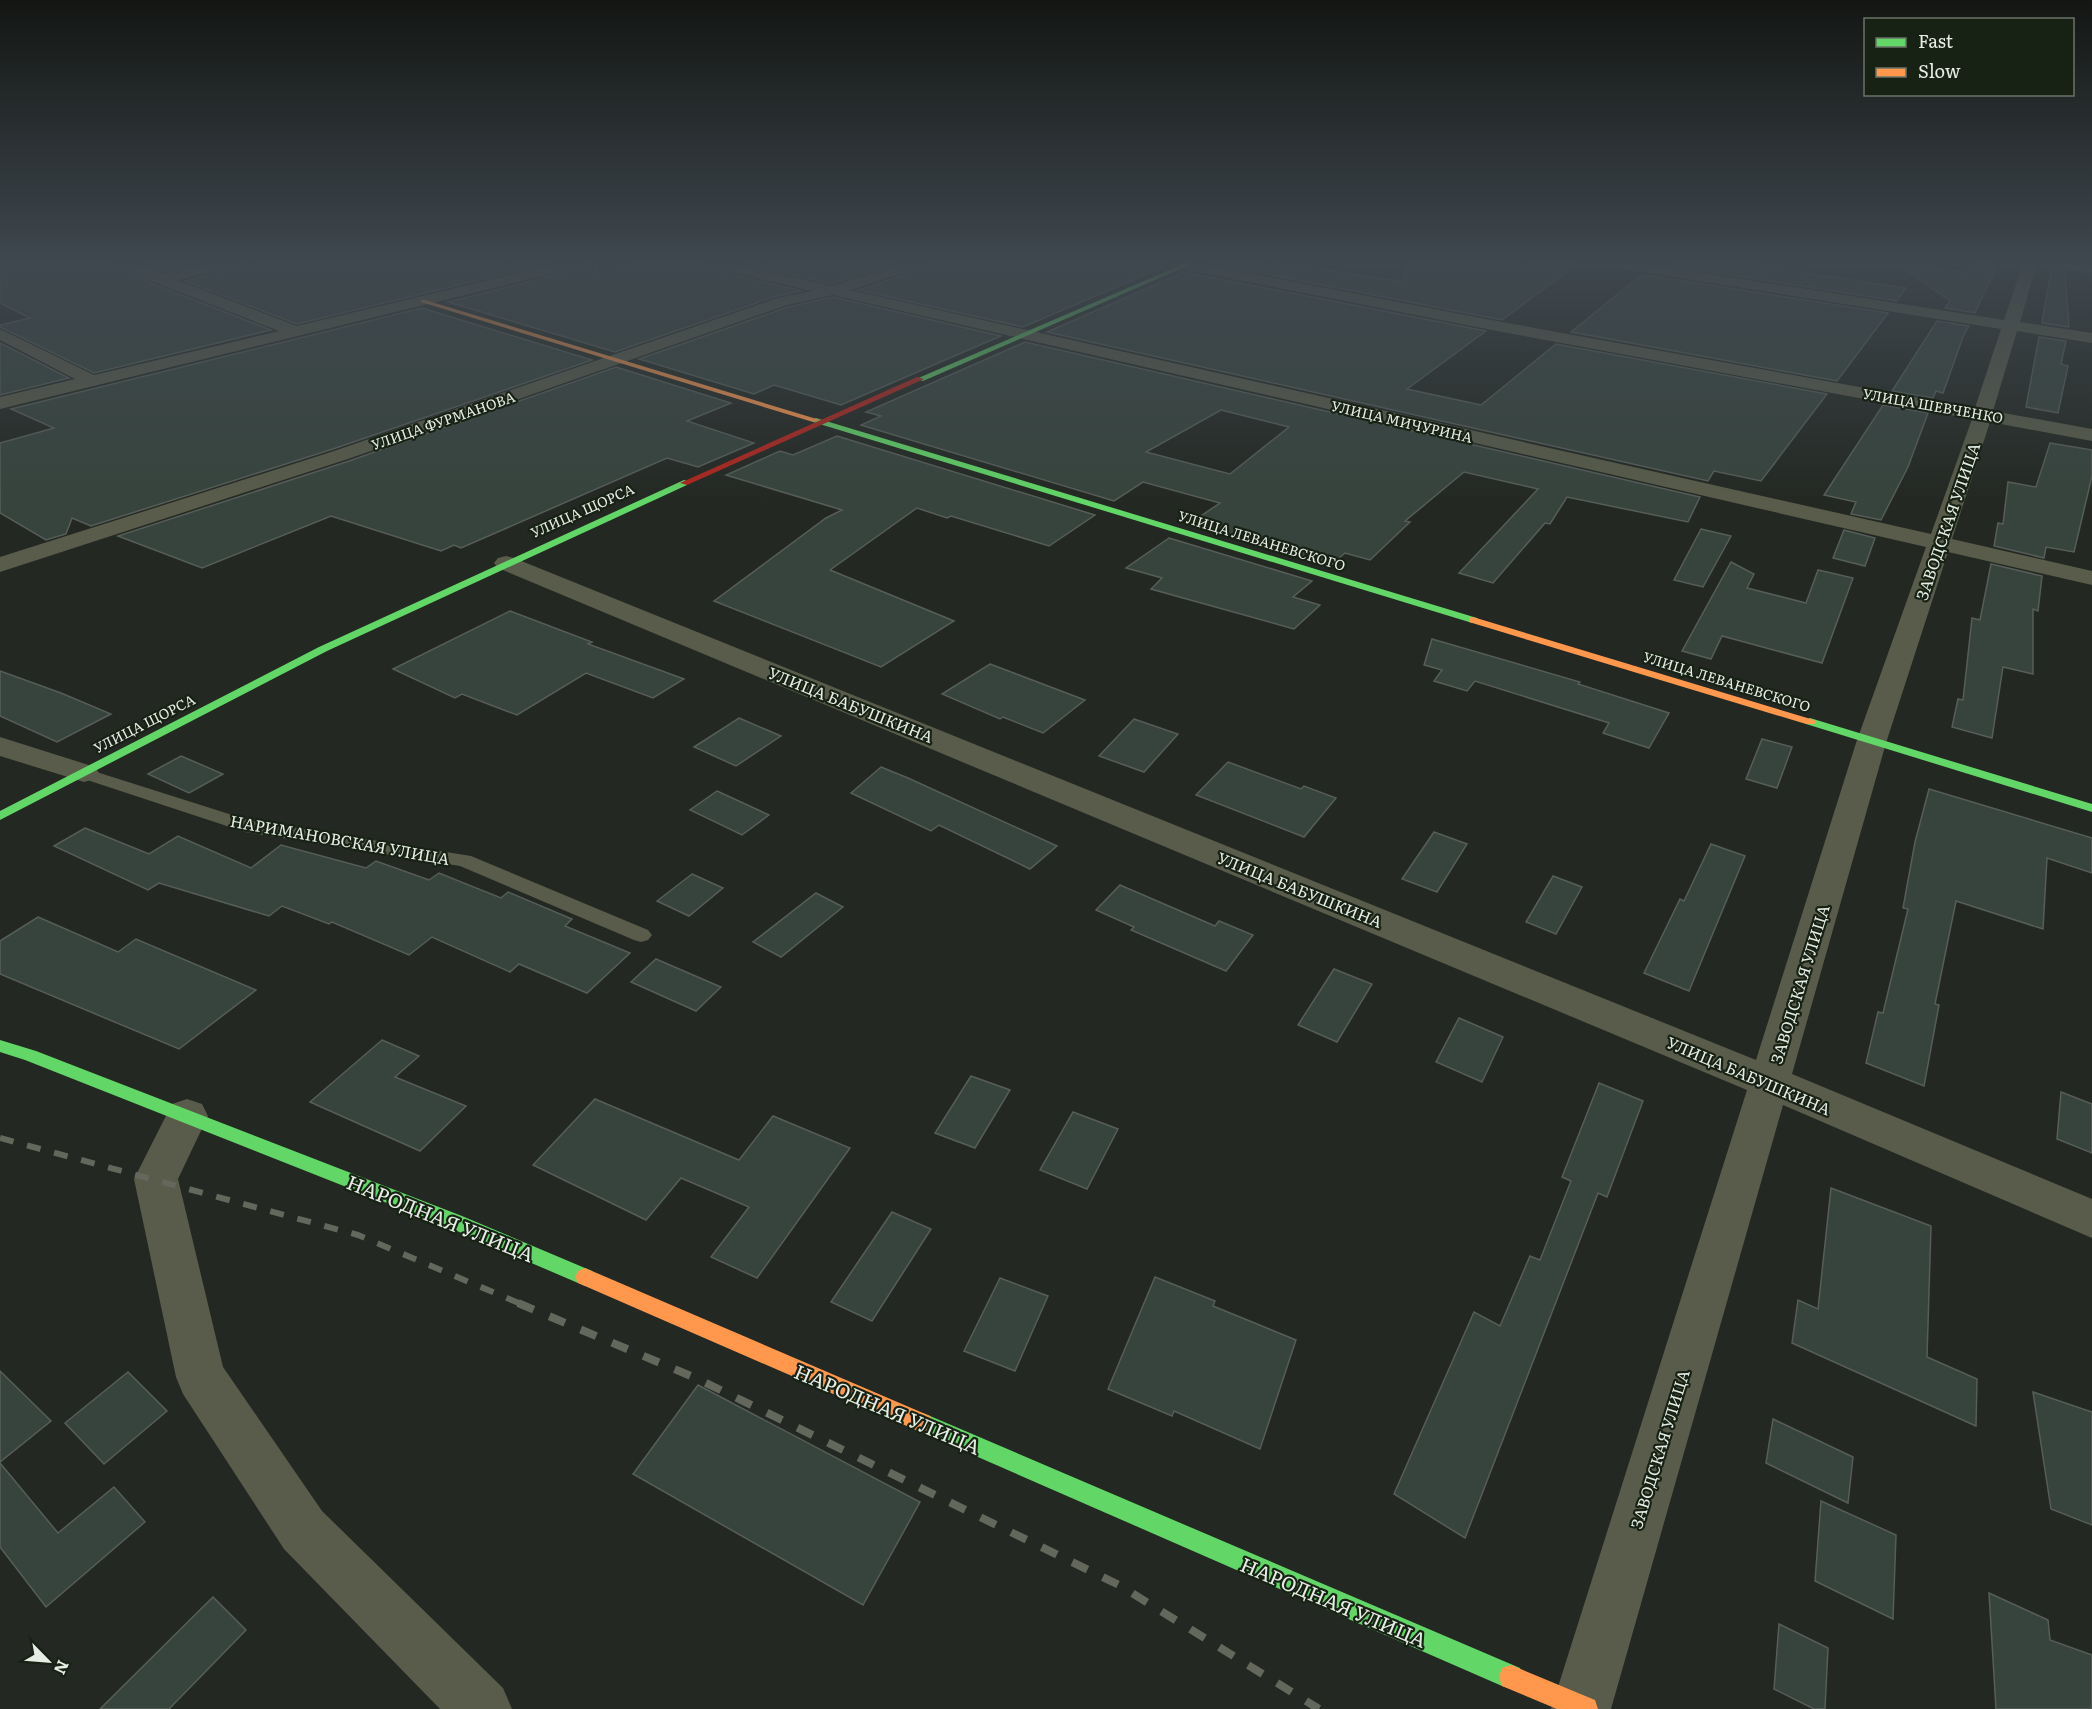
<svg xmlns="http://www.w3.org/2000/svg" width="2092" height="1709" viewBox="0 0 2092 1709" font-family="Literata,serif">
  <rect width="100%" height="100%" fill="#232822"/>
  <g fill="#37443d" stroke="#575d58" stroke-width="1.5" fill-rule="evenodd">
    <path d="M0,263H113L153,284L271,330L94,373L0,327V325L30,318L0,303Z"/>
    <path d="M142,263H202L163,272Z"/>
    <path d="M243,263H550L297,324L185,281L239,268Z"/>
    <path d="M587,263H596L597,273L631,263H702L705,268L802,291L777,296L615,352L448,302L584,268Z"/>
    <path d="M742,263H896L832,284Z"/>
    <path d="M928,263H1164L1166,266L1023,327L858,290L925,268Z"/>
    <path d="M1209,263H1283L1404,282L1405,263H1579L1502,320Z"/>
    <path d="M1675,263H1759L1787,267L1785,270L1906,288L1897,301L1672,266Z"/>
    <path d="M1895,263L1968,273L1974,263H1998L1975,313L1945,308L1950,301Z"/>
    <path d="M2051,270L2065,271L2069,327L2042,323Z"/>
    <path d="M1184,272L1486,331L1407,389L1481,405L1556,344L1827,394L1761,481L1714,471L1708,481L1047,332Z"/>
    <path d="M1641,275L1659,277L1888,313L1837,381L1571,332Z"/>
    <path d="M833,297L1001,336L841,405L774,385L754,394L639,359L788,307Z"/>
    <path d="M422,308L592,360L333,449L91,526L72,518L66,534L46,540L0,513V443L54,428L11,409Z"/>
    <path d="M1937,321L1969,326L1964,334L1943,393L1936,391L1933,398L1892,391Z"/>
    <path d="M2039,337L2066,341L2061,364L2068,366L2058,413L2026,407Z"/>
    <path d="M1025,342L1700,497L1688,522L1567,497L1550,524L1545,523L1493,583L1459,573L1538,489L1464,472L1405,521L1410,522L1370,560L1345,553L1330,566L1189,524L1220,503L1143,482L1114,501L861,425L881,416L866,412ZM1221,410L1289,427L1230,474L1146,452Z"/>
    <path d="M0,343L69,378L0,395Z"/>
    <path d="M616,367L731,403L687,421L754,443L698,467L667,458L461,548L454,545L441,551L331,516L202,568L118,536L349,461Z"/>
    <path d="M1883,405L1928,413L1908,467L1881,520L1851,514L1856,502L1824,495Z"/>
    <path d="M837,436L1095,515L1049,546L951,516L947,518L917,508L830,570L954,621L881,667L714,601L826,518L842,510L726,475L780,451L793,455Z"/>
    <path d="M2050,443L2092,450V476L2074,552L2046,547L2044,558L1994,546L1998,523L2003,524L2008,482L2036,487Z"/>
    <path d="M1701,529L1731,536L1703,587L1674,580Z"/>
    <path d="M1844,530L1875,538L1865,566L1833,558Z"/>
    <path d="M1169,538L1312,581L1293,597L1320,605L1294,629L1151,589L1162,578L1126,568Z"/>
    <path d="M1731,562L1754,574L1747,588L1806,603L1818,570L1853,578L1822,663L1722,636L1711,659L1682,651Z"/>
    <path d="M1991,564L2042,576L2038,611L2033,609V674L2003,667L1992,738L1952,727L1958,699L1963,700L1972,618L1980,620Z"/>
    <path d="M510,611L592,642L588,644L684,679L653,698L586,673L517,715L462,694L455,698L393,669Z"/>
    <path d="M1432,639L1580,682L1578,684L1669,713L1649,748L1603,733L1609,723L1475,681L1467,691L1434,681L1442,670L1424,665Z"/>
    <path d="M990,664L1085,700L1043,733L1003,717L1000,719L942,694Z"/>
    <path d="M0,671L61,693L111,714L57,742L0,716Z"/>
    <path d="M739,718L781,736L736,766L694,747Z"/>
    <path d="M1134,719L1178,734L1144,772L1099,756Z"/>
    <path d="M1762,739L1792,747L1777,788L1746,779Z"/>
    <path d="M181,756L223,774L189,793L148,774Z"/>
    <path d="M1228,762L1301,789L1304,786L1336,798L1304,837L1196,795Z"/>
    <path d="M881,767L908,778L1057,846L1030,869L939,825L931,831L851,793Z"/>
    <path d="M1929,789L2092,838V873L2047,858L2043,929L1956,901L1935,1004L1939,1005L1924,1086L1866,1063L1878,1012L1883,1013L1908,909L1903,908L1915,842Z"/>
    <path d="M717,791L769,815L742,835L690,810Z"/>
    <path d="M85,828L149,854L178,836L251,868L281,845L366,868L376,861L429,880L439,873L501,898L508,892L572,919L565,926L630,953L587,993L519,964L510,972L432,937L409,955L332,922L329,924L282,906L269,916L159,883L148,890L54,846Z"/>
    <path d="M1434,832L1467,844L1437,892L1402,879Z"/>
    <path d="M1711,844L1745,856L1689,991L1644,973L1680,899L1684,901Z"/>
    <path d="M692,874L723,888L689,916L657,901Z"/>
    <path d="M1553,876L1582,887L1556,934L1526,922Z"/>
    <path d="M1120,885L1215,926L1219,921L1253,935L1226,971L1131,930L1134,927L1096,910Z"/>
    <path d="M816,893L843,907L781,957L753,942Z"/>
    <path d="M38,917L118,952L136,939L256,990L179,1049L0,974V941Z"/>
    <path d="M656,959L721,987L696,1011L631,982Z"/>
    <path d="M1334,969L1372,984L1337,1042L1298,1025Z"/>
    <path d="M1459,1018L1503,1037L1482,1082L1436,1062Z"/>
    <path d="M382,1040L419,1056L395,1077L466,1106L420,1151L310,1102Z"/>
    <path d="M971,1076L1010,1090L975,1148L935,1133Z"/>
    <path d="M1599,1083L1643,1101L1607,1197L1598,1193L1465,1538L1394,1494L1474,1312L1500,1326L1530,1256L1540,1260L1571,1181L1562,1177Z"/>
    <path d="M2061,1092L2092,1104V1153L2057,1139Z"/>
    <path d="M595,1099L739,1160L773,1116L850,1148L757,1278L711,1257L749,1207L681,1178L646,1220L533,1165Z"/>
    <path d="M1073,1112L1118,1129L1087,1189L1040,1170Z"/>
    <path d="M1831,1188L1931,1226L1927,1357L1977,1379L1976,1426L1792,1343L1798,1300L1818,1309Z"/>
    <path d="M892,1212L931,1229L872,1321L831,1302Z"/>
    <path d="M1155,1277L1215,1301L1213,1306L1296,1340L1260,1449L1174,1411L1172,1416L1108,1389Z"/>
    <path d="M1000,1278L1048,1296L1015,1371L964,1351Z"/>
    <path d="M0,1371L51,1421L0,1462Z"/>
    <path d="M128,1372L167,1411L104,1464L65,1423Z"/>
    <path d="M698,1385L920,1502L863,1605L633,1474Z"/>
    <path d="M2033,1392L2092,1412V1525L2051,1509Z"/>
    <path d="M1773,1419L1853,1457L1848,1503L1766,1463Z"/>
    <path d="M0,1463L58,1533L114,1487L145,1522L46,1607L0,1547Z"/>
    <path d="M1821,1501L1896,1535L1893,1619L1815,1581Z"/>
    <path d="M1989,1593L2048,1620L2050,1640L2092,1655V1709H1996Z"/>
    <path d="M213,1597L246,1630L169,1709H100Z"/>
    <path d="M1779,1624L1828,1648L1825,1709H1814L1774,1689Z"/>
  </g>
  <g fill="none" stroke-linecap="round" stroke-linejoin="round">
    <path fill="#595c4a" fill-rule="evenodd" d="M84,768L248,820L471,856L648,930L652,935L648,940L641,942L634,940L460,866L245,832L78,777L75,773L78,769Z"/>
    <g fill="#595c4a" fill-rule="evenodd">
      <path d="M115,263H135L163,274L213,263H241L239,266L177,280L297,326L560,263H585L583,266L0,409V397L75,379L0,340V329L94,375L279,331L154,282Z"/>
      <path d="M704,263H731L832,286L904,263H926L924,266L850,290L1931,534L1972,419L1497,331L1173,267L1166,263H1196L1497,321L1975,408L2001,329L1611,267L1604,263H1640L2004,320L2023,263H2037L2020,322L2092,333V343L2017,331L1993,411L2092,429V441L1990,422L1952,539L2092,571V585L1948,552L1886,743L1792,1074L2092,1199V1238L1783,1105L1611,1709H1551L1747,1090L498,568L494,563L498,558L506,556L514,558L1756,1060L1856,743L1926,547L833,295L787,305L348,459L0,572V557L334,451L778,298L812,291L706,266Z"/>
      <path d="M2042,263L2092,265V273L2049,267Z"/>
      <path d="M0,737L95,767L99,773L95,779L84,782L0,756Z"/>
      <path d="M187,1099L202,1104L208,1116L178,1179L223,1367L322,1511L503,1688L512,1709H440L284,1549L183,1394L176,1377L134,1179L172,1104Z"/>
    </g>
    <g fill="#63d668" fill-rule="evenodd">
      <path d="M1186,263H1194L923,381L916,379Z"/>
      <path d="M816,418L1477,618L1478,620L1473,623L1469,622L813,422L812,420Z"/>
      <path d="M684,480L687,481V485L327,651L0,820V811L319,647Z"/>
      <path d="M1810,718L2092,804V812L1806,724L1804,722L1806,720Z"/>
      <path d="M0,1040L36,1051L462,1216L592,1271L595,1277L592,1283L585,1286L578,1283L450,1228L25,1060L0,1052Z"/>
      <path d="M923,1413L1520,1668L1523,1677L1520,1686L1511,1689L1502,1686L916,1430L913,1423L916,1416Z"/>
    </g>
    <g fill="#ff974d" fill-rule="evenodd">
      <path d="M421,300H425L820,420L813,422L421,302Z"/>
      <path d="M1473,617L1814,720L1816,722L1814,724H1806L1469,622V618Z"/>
      <path d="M585,1268L930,1416L933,1423L930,1430L923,1433L916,1430L578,1283L575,1277L578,1271Z"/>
      <path d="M1511,1665L1595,1700L1598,1709H1557L1502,1686L1499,1677L1502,1668Z"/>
    </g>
    <path fill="#b3261e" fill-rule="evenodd" d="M917,377L924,379L687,485L680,483Z"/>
    <path stroke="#63675c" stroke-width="6" stroke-dasharray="14 14" stroke-linecap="butt" d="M0,1138L358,1235L521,1304"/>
    <path stroke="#63675c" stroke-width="8" stroke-dasharray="17 17" stroke-linecap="butt" d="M518,1303L698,1379L1119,1585L1319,1709"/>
  </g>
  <linearGradient id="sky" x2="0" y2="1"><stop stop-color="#131613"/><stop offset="0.52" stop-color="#3f484f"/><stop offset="1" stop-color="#3f484f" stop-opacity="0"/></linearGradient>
  <rect width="2092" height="502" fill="url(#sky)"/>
  <g text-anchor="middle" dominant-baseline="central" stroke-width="4.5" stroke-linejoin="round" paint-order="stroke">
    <g font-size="14" fill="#e6ede4" stroke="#172215">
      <text transform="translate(1933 405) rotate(10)">УЛИЦА ШЕВЧЕНКО</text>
      <text transform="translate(443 420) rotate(-19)">УЛИЦА ФУРМАНОВА</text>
      <text transform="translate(1402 421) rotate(13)">УЛИЦА МИЧУРИНА</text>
      <text transform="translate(582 510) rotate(-24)">УЛИЦА ЩОРСА</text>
      <text transform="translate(1262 540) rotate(17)">УЛИЦА ЛЕВАНЕВСКОГО</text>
      <text transform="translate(1727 681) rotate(17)">УЛИЦА ЛЕВАНЕВСКОГО</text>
      <text transform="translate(144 723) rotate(-27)">УЛИЦА ЩОРСА</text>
    </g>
    <g font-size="16" fill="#e6ede4" stroke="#172215">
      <text transform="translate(1947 521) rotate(-71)">ЗАВОДСКАЯ УЛИЦА</text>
      <text transform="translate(851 704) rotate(22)">УЛИЦА БАБУШКИНА</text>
      <text transform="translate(340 839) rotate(10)">НАРИМАНОВСКАЯ УЛИЦА</text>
      <text transform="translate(1300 889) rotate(22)">УЛИЦА БАБУШКИНА</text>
      <text transform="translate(1799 984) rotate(-73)">ЗАВОДСКАЯ УЛИЦА</text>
      <text transform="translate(1749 1075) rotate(23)">УЛИЦА БАБУШКИНА</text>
      <text transform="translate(1659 1449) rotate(-73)">ЗАВОДСКАЯ УЛИЦА</text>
    </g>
    <g font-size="20" fill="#e6ede4" stroke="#172215">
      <text transform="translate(441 1217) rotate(22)">НАРОДНАЯ УЛИЦА</text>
      <text transform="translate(888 1408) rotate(23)">НАРОДНАЯ УЛИЦА</text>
      <text transform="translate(1334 1601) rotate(23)">НАРОДНАЯ УЛИЦА</text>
    </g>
  </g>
  <rect x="1864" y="18" width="210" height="78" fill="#172215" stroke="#6a7368" stroke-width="1.5"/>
  <rect x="1876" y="38" width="30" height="9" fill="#63d668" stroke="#6a7368" stroke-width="1.5"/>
  <text x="1918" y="48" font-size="18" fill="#e6ede4">Fast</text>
  <rect x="1876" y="68" width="30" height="9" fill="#ff974d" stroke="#6a7368" stroke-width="1.5"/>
  <text x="1918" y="78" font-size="18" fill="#e6ede4">Slow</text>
  <g transform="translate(48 1661) rotate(115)" stroke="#172215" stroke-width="4.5" paint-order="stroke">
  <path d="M0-4.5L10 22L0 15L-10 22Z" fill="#e6ede4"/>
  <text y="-9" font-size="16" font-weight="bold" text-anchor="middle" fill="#e6ede4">N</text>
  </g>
</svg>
